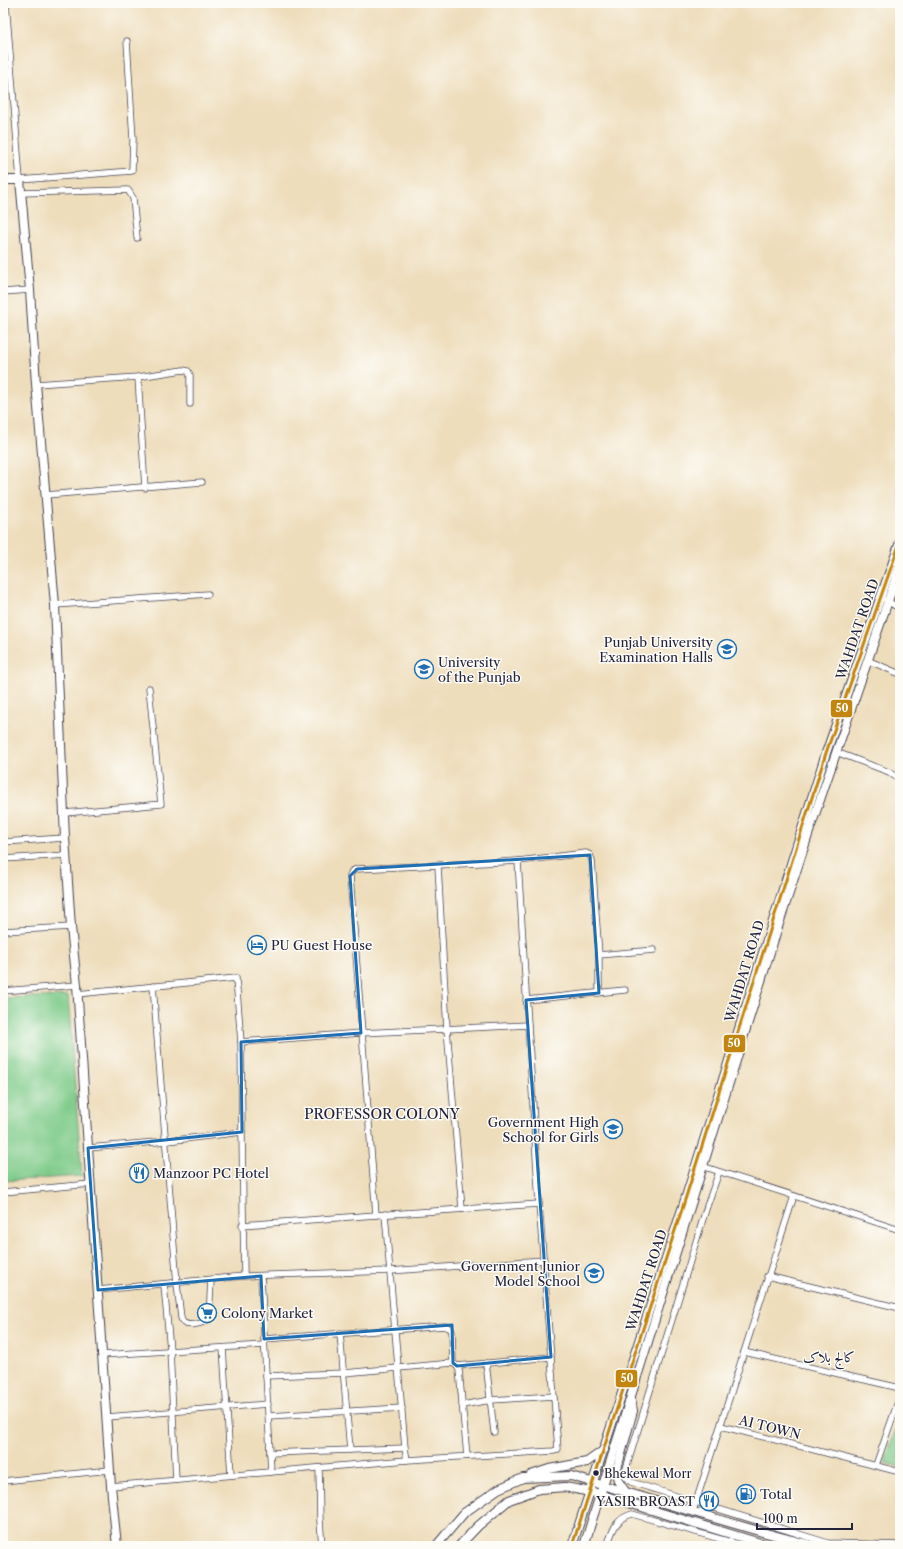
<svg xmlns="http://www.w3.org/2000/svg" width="903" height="1549" viewBox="0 0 903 1549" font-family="'Libre Caslon Text',Amiri,serif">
  <rect width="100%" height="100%" fill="#fdfcf7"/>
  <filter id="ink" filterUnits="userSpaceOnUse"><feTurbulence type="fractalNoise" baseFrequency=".025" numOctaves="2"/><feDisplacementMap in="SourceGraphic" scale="8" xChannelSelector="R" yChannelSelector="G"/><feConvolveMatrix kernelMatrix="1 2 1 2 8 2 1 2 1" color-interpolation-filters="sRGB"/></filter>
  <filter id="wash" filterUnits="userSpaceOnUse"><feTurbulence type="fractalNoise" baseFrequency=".012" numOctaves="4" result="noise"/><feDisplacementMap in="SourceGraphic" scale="16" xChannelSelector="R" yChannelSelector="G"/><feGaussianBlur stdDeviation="0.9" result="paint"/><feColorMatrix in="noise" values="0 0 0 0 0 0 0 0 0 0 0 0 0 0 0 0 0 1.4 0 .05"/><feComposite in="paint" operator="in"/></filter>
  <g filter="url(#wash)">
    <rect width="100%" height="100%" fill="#edb"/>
    <g fill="#7ecb89" stroke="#507662">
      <path d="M68,996L82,1176L3,1181V998Z"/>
      <path d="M900,1414V1467L885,1463Z"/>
    </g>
  </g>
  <g filter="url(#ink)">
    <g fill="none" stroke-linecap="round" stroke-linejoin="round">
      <defs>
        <g id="street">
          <path d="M6,3L20,180L132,171L133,139L127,41"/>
          <path d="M21,193L128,190L133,198L137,238"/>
          <path d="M3,292L30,290"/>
          <path d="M138,377L145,488"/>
          <path d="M36,384L138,377L183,370L188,371L190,375V404"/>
          <path d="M46,495L202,482"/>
          <path d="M886,600L900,609"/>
          <path d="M55,605L208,594"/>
          <path d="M867,660L900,674"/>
          <path d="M836,752L889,772L900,780"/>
          <path d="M65,813L161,804L149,688"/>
          <path d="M3,842L65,838"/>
          <path d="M3,859L67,855"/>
          <path d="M438,866L447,1029L462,1209"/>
          <path d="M3,931L71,927"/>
          <path d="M599,955L654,950"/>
          <path d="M153,986L177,1284L181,1318C182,1320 182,1322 184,1323C190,1327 206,1323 209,1318L211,1280"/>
          <path d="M3,991L77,985"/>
          <path d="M77,994L236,978L241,1042L242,1132"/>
          <path d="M526,1000L625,990"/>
          <path d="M241,1042L361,1033L528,1025"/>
          <path d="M88,1148L167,1141L242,1132L244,1276L390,1271L544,1260"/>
          <path d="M702,1166L900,1230"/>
          <path d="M719,1172L707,1206L625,1472L626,1478L631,1482L828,1543L900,1545"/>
          <path d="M3,1192L91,1184"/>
          <path d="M385,1214L405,1448L407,1460"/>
          <path d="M376,1215L350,876L352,871L357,869L518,861"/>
          <path d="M242,1225L376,1215L539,1204"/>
          <path d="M261,1276L271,1472"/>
          <path d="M767,1276L900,1308"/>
          <path d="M164,1285L170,1350L176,1480"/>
          <path d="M98,1290L244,1276"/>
          <path d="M340,1333L350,1450"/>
          <path d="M264,1339L445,1326L451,1329L452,1332L453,1363"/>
          <path d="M223,1348L231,1475"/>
          <path d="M744,1352L900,1388"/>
          <path d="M102,1355L264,1345"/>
          <path d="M486,1363L494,1432"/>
          <path d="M457,1366L551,1357"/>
          <path d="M266,1376L344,1373L453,1363L457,1366L459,1370L467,1456"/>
          <path d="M462,1405L491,1400L554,1396"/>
          <path d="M269,1416L402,1408"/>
          <path d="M107,1417L268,1404"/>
          <path d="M721,1426L900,1472"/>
          <path d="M270,1453L405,1448"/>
          <path d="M876,1465L900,1396"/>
          <path d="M319,1468L320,1521L322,1546"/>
          <path d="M3,1481L110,1470"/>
          <path d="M111,1486L407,1460L554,1451L558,1449L539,1204L518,861L586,853L590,855L592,860L599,955V993"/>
          <path d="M693,1511L794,1196"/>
          <path d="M607,1546C613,1530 615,1519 632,1514L745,1546"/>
        </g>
        <g id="secondary">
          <path d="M3,180H20L30,290L36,384L55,605L65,838L71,927L77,985L111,1486L117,1546"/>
          <path d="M531,1475L549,1469L587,1462L604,1450"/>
          <path d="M625,1491L618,1481L616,1472L633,1411L631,1399"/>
          <path d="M436,1546L464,1513L498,1489L523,1478L571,1476L762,1532L815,1546"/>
          <path d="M459,1546L478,1526L509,1500L539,1489L565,1487L596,1493L770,1546"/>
          <path d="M572,1546L684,1203L826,753L900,542"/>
          <path d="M584,1546L776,933L809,832L900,566"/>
        </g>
      </defs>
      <use href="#street" stroke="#413e4e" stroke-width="7"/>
      <use href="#secondary" stroke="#413e4e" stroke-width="10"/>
      <use href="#street" stroke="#fff" stroke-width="5.5"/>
      <use href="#secondary" stroke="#fff" stroke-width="8"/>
      <defs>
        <path id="bus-1" d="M572,1546L684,1203L826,753L900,542"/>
      </defs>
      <use href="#bus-1" stroke="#fdfcf7" stroke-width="6"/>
      <use href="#bus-1" stroke="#c2850f" stroke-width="3"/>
    </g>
  </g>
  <path fill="none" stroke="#1f6fb2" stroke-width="3" stroke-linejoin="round" d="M590,855L599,993L526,1000L551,1357L457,1366L453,1363L452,1325L264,1339L261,1276L98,1290L88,1148L242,1132L241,1042L361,1033L350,876L357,869Z"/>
  <defs>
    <symbol id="school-ring" viewBox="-11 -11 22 22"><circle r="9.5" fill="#fdfcf7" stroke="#1f6fb2" stroke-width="1.5"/><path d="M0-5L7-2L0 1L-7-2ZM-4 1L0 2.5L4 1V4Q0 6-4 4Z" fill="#1f6fb2"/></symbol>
    <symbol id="university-ring" viewBox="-11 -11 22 22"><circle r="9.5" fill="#fdfcf7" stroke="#1f6fb2" stroke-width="1.5"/><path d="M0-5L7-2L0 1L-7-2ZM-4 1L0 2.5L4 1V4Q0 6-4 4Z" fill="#1f6fb2"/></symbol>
    <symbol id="hotel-ring" viewBox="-11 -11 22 22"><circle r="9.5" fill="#fdfcf7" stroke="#1f6fb2" stroke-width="1.5"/><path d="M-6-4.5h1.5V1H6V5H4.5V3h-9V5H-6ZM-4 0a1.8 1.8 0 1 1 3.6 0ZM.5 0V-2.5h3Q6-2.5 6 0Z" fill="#1f6fb2"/></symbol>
    <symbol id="restaurant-ring" viewBox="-11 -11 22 22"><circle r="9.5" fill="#fdfcf7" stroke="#1f6fb2" stroke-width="1.5"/><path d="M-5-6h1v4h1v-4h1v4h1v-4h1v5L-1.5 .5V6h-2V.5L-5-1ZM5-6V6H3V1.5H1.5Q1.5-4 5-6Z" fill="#1f6fb2"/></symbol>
    <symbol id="supermarket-ring" viewBox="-11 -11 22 22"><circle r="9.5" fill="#fdfcf7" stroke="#1f6fb2" stroke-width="1.5"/><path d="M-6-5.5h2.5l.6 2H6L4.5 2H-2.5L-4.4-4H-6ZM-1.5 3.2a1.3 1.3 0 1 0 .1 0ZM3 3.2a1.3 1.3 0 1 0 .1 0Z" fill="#1f6fb2"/></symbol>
    <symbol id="fuel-ring" viewBox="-11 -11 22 22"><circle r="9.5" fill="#fdfcf7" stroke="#1f6fb2" stroke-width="1.5"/><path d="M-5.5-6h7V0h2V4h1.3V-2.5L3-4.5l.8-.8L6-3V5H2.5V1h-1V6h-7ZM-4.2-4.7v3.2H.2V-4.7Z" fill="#1f6fb2"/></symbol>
  </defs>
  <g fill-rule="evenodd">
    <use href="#school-ring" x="716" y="638" width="22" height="22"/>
    <use href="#university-ring" x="413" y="658" width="22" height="22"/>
    <use href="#hotel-ring" x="246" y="934" width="22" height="22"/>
    <use href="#school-ring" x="602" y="1118" width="22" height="22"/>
    <use href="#restaurant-ring" x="128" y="1162" width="22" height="22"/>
    <use href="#school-ring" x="583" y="1262" width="22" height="22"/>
    <use href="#supermarket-ring" x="196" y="1302" width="22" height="22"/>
    <use href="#fuel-ring" x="735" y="1483" width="22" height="22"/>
    <use href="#restaurant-ring" x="698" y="1490" width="22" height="22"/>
  </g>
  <circle fill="#22223b" stroke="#fdfcf7" stroke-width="1.5" cx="596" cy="1473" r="3.5"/>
  <g text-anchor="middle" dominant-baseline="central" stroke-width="3" stroke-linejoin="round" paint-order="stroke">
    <g font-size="12" fill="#22223b" stroke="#fdfcf7" text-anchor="start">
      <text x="604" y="1473">Bhekewal Morr</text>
    </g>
    <g font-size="13" fill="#22223b" stroke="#fdfcf7">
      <text transform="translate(857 629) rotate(-71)">WAHDAT ROAD</text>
      <text transform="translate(744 971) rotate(-73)">WAHDAT ROAD</text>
      <text transform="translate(646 1280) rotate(-72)">WAHDAT ROAD</text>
      <text transform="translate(770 1427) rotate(14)">AI TOWN</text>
    </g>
    <g font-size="13" fill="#22223b" stroke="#fdfcf7" text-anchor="start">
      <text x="713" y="642" text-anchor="end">Punjab University<tspan x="713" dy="15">Examination Halls</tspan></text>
      <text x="438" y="662">University<tspan x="438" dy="15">of the Punjab</tspan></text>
      <text x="271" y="945">PU Guest House</text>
      <text x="599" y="1122" text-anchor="end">Government High<tspan x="599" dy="15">School for Girls</tspan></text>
      <text x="153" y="1173">Manzoor PC Hotel</text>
      <text x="580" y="1266" text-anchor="end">Government Junior<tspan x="580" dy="15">Model School</tspan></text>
      <text x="221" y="1313">Colony Market</text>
      <text x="760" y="1494">Total</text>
      <text x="695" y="1501" text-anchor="end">YASIR BROAST</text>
    </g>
    <g font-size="14" fill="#22223b" stroke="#fdfcf7">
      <text x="382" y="1114">PROFESSOR COLONY</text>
      <text x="829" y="1357">کالج بلاک</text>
    </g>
  </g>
  <g stroke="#fdfcf7" stroke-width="1.5">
    <rect x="830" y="699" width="23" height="19" rx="4" fill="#c2850f"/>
    <rect x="723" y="1034" width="23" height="19" rx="4" fill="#c2850f"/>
    <rect x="615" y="1369" width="23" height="19" rx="4" fill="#c2850f"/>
  </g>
  <g font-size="11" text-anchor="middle" font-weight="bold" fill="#fff">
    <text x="842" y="712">50</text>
    <text x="734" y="1047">50</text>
    <text x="627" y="1382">50</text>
  </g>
  <rect width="903" height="1549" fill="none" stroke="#fdfcf7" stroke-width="16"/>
  <path d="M757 1523v6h95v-6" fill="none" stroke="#22223b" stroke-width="2"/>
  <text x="763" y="1523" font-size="12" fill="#22223b" stroke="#fdfcf7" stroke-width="3" paint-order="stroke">100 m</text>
</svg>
